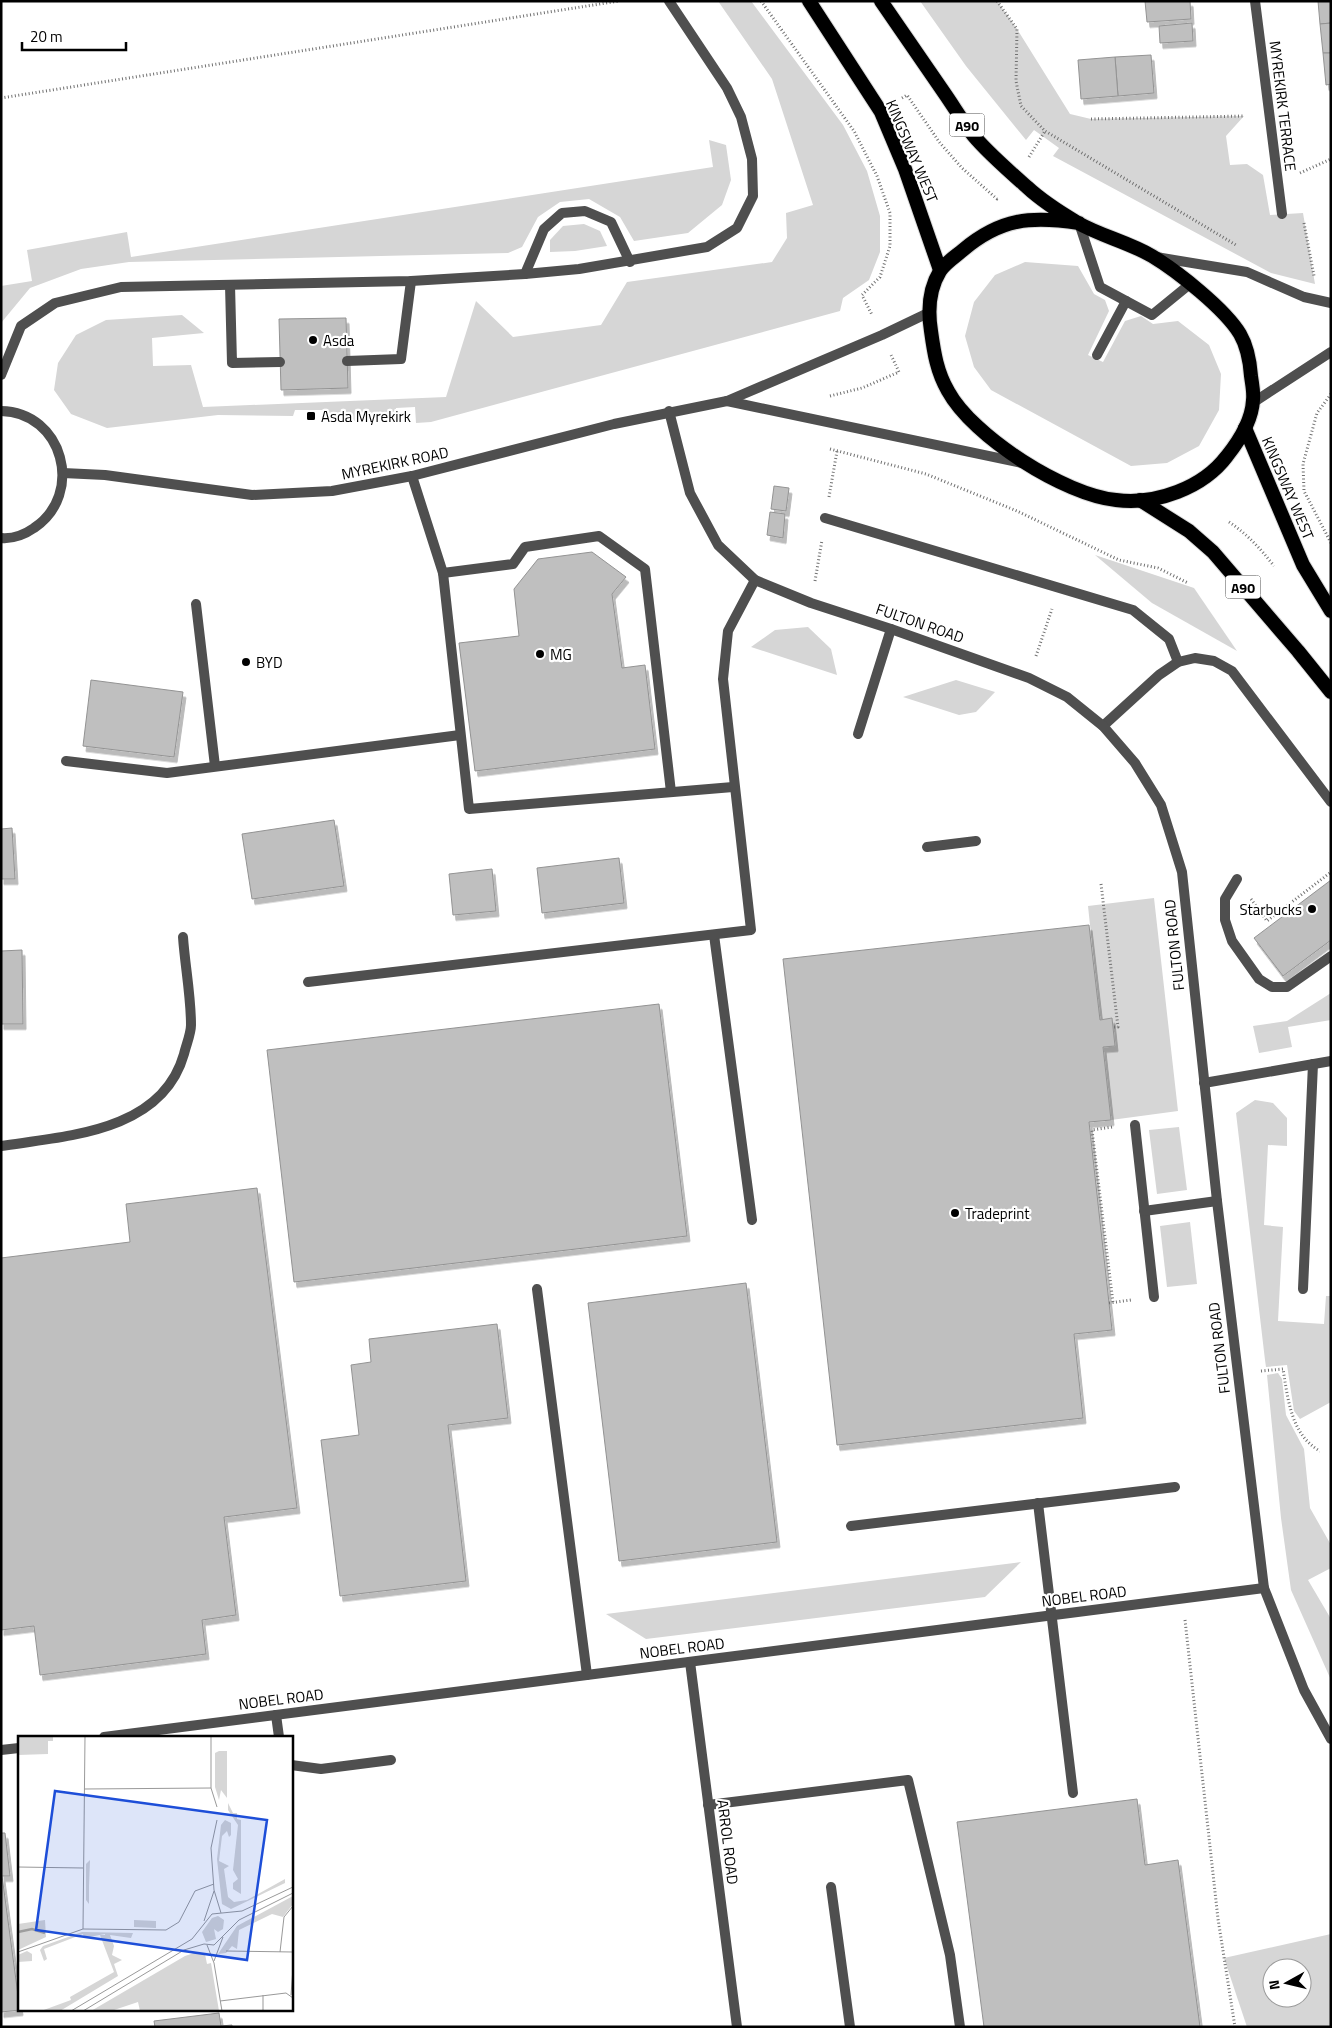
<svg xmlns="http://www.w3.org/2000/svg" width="1332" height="2028" viewBox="0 0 1332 2028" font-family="'Titillium Web',sans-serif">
  <defs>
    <filter id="shadow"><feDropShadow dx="3" dy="5.5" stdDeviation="0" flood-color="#0004"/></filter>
  </defs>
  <rect width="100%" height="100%" fill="#fff"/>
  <g fill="#d6d6d6" fill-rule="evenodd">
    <path d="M718,1H751L843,125L867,171L880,216V252L869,280L843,298L840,311L431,422L416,423L415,407L396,408V423L324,419L325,410H295L293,416L218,415L107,428L71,414L54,390L58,363L76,335L106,320L182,315L204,333L152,338L153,366L191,365L203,407L446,397L476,301L513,337L601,325L627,282L772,262L787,238L786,213L813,205L772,79Z"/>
    <path d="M920,1H997L1017,29L1070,114L1091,119L1244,116L1226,136L1230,165L1247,164L1263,175L1270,215L1303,213L1315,284L1271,273L1053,156L1059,148L1034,130L1026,140L966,66Z"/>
    <path d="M709,140L726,145L731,180L722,205L688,233L634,241L620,217L589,199L560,202L538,217L522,247L508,253L129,262L81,269L30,288L1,323V286L32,281L27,250L127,232L131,257L713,167Z"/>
    <path d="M584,224L600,231L607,246L575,251L550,252V240L563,226Z"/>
    <path d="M1025,262L1078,266L1094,294L1105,300L1109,311L1088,355L1103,362L1125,321L1141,316L1153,324L1178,321L1209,345L1221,374L1219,410L1199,446L1167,463L1131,466L991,390L974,367L965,336L974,302L995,275Z"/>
    <path d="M1095,555L1194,588L1237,651L1152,603Z"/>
    <path d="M808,627L831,649L837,675L751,647L775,630Z"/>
    <path d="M956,680L995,692L976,712L959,715L903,697Z"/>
    <path d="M1154,898L1178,1111L1111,1120L1103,1047L1115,1045L1112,1018L1100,1020L1088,906Z"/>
    <path d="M1331,993V1020L1288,1027L1292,1047L1259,1053L1253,1026L1287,1021Z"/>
    <path d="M1255,1100L1273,1103L1287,1118V1146L1268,1145L1264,1225L1283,1227L1278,1321L1324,1324L1326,1296H1331V1402L1300,1419L1294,1411L1287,1365L1266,1367L1265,1360L1236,1113Z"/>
    <path d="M1179,1127L1187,1190L1157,1194L1149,1130Z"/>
    <path d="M1190,1222L1197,1284L1167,1287L1160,1226Z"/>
    <path d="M1278,1373L1282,1379L1286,1415L1304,1449L1310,1508L1331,1545V1568L1308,1580L1331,1619V1680L1291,1590L1281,1518L1267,1375Z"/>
    <path d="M1021,1562L985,1597L646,1639L606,1614Z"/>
    <path d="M1331,1934V2027H1247L1224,1958ZM1272,1968H1302V1998H1272Z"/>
  </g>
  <g fill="#bfbfbf" stroke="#939393" filter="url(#shadow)">
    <path d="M1145,1H1190L1191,19L1147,22Z"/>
    <path d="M1318,1H1331V23L1320,24Z"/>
    <path d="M1192,23L1193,41L1160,43L1159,26Z"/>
    <path d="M1331,23V53H1323L1320,24Z"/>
    <path d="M1323,53H1331V84L1326,85Z"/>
    <path d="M1151,55L1154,93L1118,96L1115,57Z"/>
    <path d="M1115,57L1118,96L1081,99L1078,60Z"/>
    <path d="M346,318L348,388L281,390L279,319Z"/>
    <path d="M774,486L789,488L786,511L771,509Z"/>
    <path d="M770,512L785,514L783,538L767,535Z"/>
    <path d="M592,552L626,577L612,594L622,668L645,665L655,749L475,771L459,643L519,636L514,589L538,559Z"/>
    <path d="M91,680L183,692L174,757L83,746Z"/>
    <path d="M334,820L344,886L252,899L242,834Z"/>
    <path d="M12,828L15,879H1V829Z"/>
    <path d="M619,858L624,903L542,913L537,868Z"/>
    <path d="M492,869L496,911L453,915L449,874Z"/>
    <path d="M1331,880V940L1283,976L1254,938Z"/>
    <path d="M1089,925L1100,1020L1112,1018L1115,1046L1103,1047L1111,1120L1089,1122L1112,1330L1074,1334L1083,1418L837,1445L783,959Z"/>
    <path d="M22,950L23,1024H1V951Z"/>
    <path d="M659,1004L687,1236L294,1282L267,1050Z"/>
    <path d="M257,1188L297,1508L224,1517L236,1615L202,1620L206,1654L40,1675L34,1626L1,1630V1258L130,1242L126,1204Z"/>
    <path d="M746,1283L777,1542L619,1561L588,1303Z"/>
    <path d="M497,1324L508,1418L448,1425L466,1581L340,1596L321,1440L359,1435L351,1365L371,1362L369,1339Z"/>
    <path d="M1137,1799L1145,1865L1178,1860L1200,2027H984L957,1822Z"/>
    <path d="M1,1833H5L10,1876H2L20,2010L1,2012Z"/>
    <path d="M219,2013L221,2026L232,2025V2027H155L154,2021Z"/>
  </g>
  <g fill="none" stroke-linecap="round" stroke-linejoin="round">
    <defs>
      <g id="trunk">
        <path d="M809,1L881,112L905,169L940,270"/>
        <path d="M881,1C902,32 924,63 945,94C954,107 963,122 973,135C987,152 1010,172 1027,187C1041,200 1061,213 1078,223C1101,236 1128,242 1152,256C1177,271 1225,309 1240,334C1247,346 1250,362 1251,376C1252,384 1254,392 1253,400C1252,420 1239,441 1227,456C1203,488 1156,505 1116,500C1065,495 973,437 948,391C937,372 934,353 931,331C928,312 929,289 940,271C945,263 956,256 963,250C1001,218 1031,216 1079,223"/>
        <path d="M1245,428L1303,565L1331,611"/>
        <path d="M1140,500L1189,531L1213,552L1298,651L1331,692"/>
      </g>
    </defs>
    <use href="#trunk" stroke="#dbdbdb" stroke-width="16"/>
    <g stroke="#717171" stroke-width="3" stroke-dasharray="1 2.5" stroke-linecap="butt">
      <path d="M761,1L854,131L877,176L890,213V246L880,277L862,295L872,315"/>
      <path d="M997,1L1017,29L1016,81L1021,106L1045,131L1236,245"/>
      <path d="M1,98L619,1"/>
      <path d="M902,98L907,95L940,143L962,168L997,199L998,198"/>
      <path d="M1091,119L1245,116"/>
      <path d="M1029,157L1045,131"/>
      <path d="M1300,173L1331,159"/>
      <path d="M1304,223L1314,276"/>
      <path d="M1331,394L1317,413L1303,464L1304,491L1331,543"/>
      <path d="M830,396L862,388L899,372L891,355"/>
      <path d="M830,449L926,474L1017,511L1119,560L1158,568L1188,583"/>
      <path d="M829,497L837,451"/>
      <path d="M1229,522C1247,534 1260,548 1274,566"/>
      <path d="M815,581L822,540"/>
      <path d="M1036,656L1052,609"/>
      <path d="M1101,884L1118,1027H1113"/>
      <path d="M1251,899L1267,921L1331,872"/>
      <path d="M1112,1127L1092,1130L1113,1303"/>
      <path d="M1109,1303L1131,1300"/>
      <path d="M1261,1371L1283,1369C1288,1399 1291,1435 1320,1451"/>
      <path d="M1185,1620L1218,1919L1235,2027"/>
    </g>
    <g stroke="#4f4f4f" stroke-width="10">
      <path d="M1079,223L1100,287L1152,315L1190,284"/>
      <path d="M525,274L544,229L562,213L585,211L611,222L630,262"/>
      <path d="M230,285L232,363L280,362"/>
      <path d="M1097,355L1126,301"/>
      <path d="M347,361L401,359L411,281"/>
      <path d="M1,375L21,326L55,303L121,287L411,281L525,274L579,269L707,247L737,228L753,196L752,159L741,117L727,88L669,1"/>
      <path d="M412,476L443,573L469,809L733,787"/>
      <path d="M825,518L1133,610L1169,639L1178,662"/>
      <path d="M443,573L513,564L525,547L599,536L645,569L671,792"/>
      <path d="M196,604L215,766"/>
      <path d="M1103,726L1159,675L1178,662L1195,658L1214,661L1232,671L1331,802"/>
      <path d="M858,734L891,629"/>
      <path d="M66,761L167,773L460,735"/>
      <path d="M927,847L976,841"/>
      <path d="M1237,879L1225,899V920L1232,941L1259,979L1272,987H1287L1331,956"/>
      <path d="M714,935L752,1220"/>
      <path d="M308,982L751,930L723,679L728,631L755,580"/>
      <path d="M1204,1083L1331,1061"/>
      <path d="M1135,1125L1154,1297"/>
      <path d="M1,1146C67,1136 162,1132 184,1054C186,1045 191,1034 191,1025C191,996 185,966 183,937"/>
      <path d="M1144,1211L1217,1201"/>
      <path d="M537,1289L587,1675"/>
      <path d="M1303,1289L1313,1064"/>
      <path d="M1038,1503L1073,1793"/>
      <path d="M851,1526L1175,1487"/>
      <path d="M276,1715L279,1737"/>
      <path d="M291,1765L321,1769L391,1760"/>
      <path d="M708,1805L908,1780L950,1955L960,2027"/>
      <path d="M831,1887L850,2027"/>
    </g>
    <g stroke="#4f4f4f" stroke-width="10">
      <path d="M1255,1L1282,214"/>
      <path d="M669,411L690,493L718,545L755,580L811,603L891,629L1029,678L1067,697L1103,726L1135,763L1161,805L1182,872L1217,1201L1264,1588L1304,1690L1331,1739"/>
      <path d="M690,1662L737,2027"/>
      <path d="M104,1737L1264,1588"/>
      <path d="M1,1750L19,1748"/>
    </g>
    <g stroke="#4f4f4f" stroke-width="10">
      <path d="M1156,257L1247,272L1304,297L1331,303"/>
      <path d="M727,401L1022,463"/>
      <path d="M1254,402L1331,352"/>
      <path d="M1,411C63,412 85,494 34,528C24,535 13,539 1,538"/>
      <path d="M63,473L105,475L252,495L332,491L412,476L614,424L727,401L882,335L928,313"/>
    </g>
    <use href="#trunk" stroke="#000" stroke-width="14"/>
  </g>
  <g fill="#000" stroke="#fff" stroke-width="2">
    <circle cx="313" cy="340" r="5"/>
    <rect x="306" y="411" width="10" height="10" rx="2.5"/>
    <circle cx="540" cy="654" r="5"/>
    <circle cx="246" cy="662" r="5"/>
    <circle cx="1312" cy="909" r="5"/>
    <circle cx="955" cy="1213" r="5"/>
  </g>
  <g text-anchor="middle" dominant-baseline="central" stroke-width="4.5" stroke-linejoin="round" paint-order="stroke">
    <g fill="#fff" stroke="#4c4c4c" stroke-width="1">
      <rect x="949.5" y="113.5" width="35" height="23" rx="4"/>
      <rect x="1225.5" y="575.5" width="35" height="23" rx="4"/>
    </g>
    <g font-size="14" font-weight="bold" fill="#000">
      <text x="967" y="125">A90</text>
      <text x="1243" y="587">A90</text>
    </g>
    <g font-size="15" fill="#000" stroke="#fff">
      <text transform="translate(1283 106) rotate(83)">MYREKIRK TERRACE</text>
      <text transform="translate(912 151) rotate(67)">KINGSWAY WEST</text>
      <text transform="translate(395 463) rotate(-12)">MYREKIRK ROAD</text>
      <text transform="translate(1288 488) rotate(67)">KINGSWAY WEST</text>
      <text transform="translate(920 623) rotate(19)">FULTON ROAD</text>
      <text transform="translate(1174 945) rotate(-96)">FULTON ROAD</text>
      <text transform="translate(1219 1348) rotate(-97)">FULTON ROAD</text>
      <text transform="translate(1084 1596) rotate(-7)">NOBEL ROAD</text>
      <text transform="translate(682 1648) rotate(-7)">NOBEL ROAD</text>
      <text transform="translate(281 1699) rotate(-7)">NOBEL ROAD</text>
      <text transform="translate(728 1842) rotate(83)">ARROL ROAD</text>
    </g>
    <g font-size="15" fill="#000" stroke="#fff" text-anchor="start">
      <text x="323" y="340">Asda</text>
      <text x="321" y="416">Asda Myrekirk</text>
      <text x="550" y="654">MG</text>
      <text x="256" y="662">BYD</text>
      <text x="1302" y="909" text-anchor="end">Starbucks</text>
      <text x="965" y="1213">Tradeprint</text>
    </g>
  </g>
  <g transform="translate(18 1736)">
    <rect width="275" height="275" fill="#fff"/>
    <path d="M0,0H35V5H30V18L0,19ZM201,15H209V62L203,54L201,64L197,51V17ZM210,67L215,77H219V83L223,84V158L215,153V147L220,143L215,134L220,89L210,74ZM207,84L213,87V99L211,101L209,95L204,100L201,125L211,130L206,133L210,161L216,166L229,164L267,143V147L213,173L204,168L199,123L203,89ZM72,124L71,150V168L68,164V128ZM275,160V168L265,181L254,178L221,194L219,213L214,210L208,217L200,218L219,190ZM200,180L206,184L205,193L200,196L196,193L198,203L188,206L184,196L194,182ZM27,184L28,201L0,214V188ZM116,184L138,185V192L116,191ZM64,196L115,197L113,202L92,199L96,210L94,219L104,224L96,228L100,240L42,275H23L53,264L52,261L96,236L82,199H87V198L66,202L65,198L26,213L29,223L26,225L22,214L25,210ZM9,215L14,218V225L0,226V219ZM179,216L187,218L189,228L193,227L201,275H122L120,266L93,275H73L167,220Z" fill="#d6d6d6"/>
    <path fill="none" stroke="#9d9d9d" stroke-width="2.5" d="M0,196L14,193L27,197"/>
    <path fill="none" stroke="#999" stroke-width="1" d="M193,0V52L199,71M66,53L193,52M199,84L193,112L196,154L203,177M0,131L65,132M186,185L196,155M65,193L67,0M189,209L196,227L204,275M208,215L275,216M0,216L65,193L148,194L161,186L177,155L196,148M262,216L266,181L275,170M196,225L205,201M245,259V275M273,259L275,232M202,265L268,257L275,262M53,275L174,203L194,178L224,175L275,151M65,275L166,214L186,208L196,209L221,184L275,157"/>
    <path fill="#1d4ed8" fill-opacity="0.15" stroke="#1d4ed8" stroke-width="2.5" d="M37,55L249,84L229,224L18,194Z"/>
    <rect width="275" height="275" fill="none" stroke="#000" stroke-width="2.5"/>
  </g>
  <rect width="1332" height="2028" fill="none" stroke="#000000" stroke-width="5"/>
  <g transform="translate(1287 1983) rotate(262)"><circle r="24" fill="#ffffff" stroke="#999999"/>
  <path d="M0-4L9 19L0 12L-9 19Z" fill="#000000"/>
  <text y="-8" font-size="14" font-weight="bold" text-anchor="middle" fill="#000000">N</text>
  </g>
  <path d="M22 42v8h104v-8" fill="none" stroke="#000000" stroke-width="2.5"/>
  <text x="30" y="42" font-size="15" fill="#000000" stroke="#ffffff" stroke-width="4" paint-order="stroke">20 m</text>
</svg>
